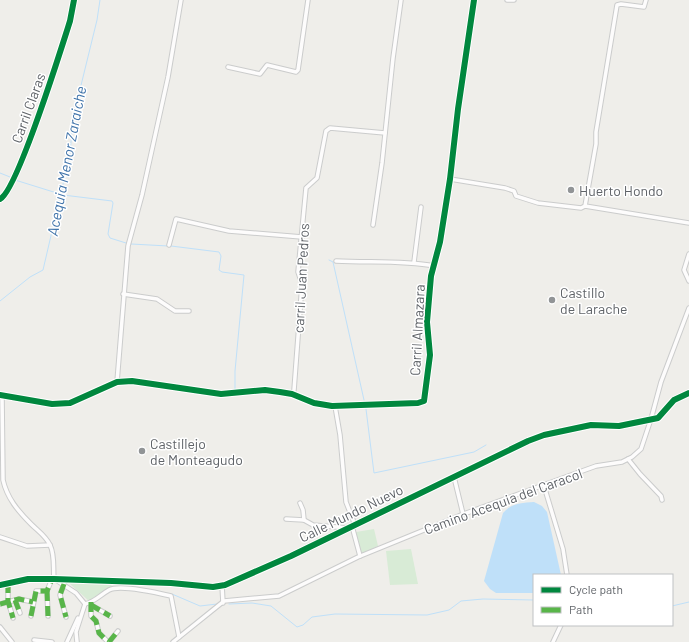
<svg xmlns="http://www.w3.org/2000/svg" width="689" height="642" viewBox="0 0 689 642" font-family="Barlow,sans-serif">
  <rect width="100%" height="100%" fill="#efeeea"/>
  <g fill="#d8ebd6">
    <path d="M374,529L378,546L361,554L356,532Z"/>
    <path d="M411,549L418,584L390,585L386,551Z"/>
    <path d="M68,582L111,584L112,587L89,601Z"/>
  </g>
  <path fill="#bfe0f9" d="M534,502L542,506L547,512L561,575H534V593H496L490,589L484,581L503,513C512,503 521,503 534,502Z"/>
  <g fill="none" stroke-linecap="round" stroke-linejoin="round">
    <g stroke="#bfe0f9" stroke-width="1">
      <path d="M0,173L10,177"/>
      <path d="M15,180L60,194"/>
      <path d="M63,195L112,201L113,203L108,234L110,238L126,243"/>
      <path d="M131,244L168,246"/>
      <path d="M171,246L219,252L221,256L219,270L222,272L244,275L235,371V390"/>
      <path d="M329,260L333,262L364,400"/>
      <path d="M0,301L30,277L43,270L70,154L73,118L97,20L100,0"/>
      <path d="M366,409L374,473L474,452L486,445"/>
      <path d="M172,594L200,606L217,604"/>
      <path d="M229,604L252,603L271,606L297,627L303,625L312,617L335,614L427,615L449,610L461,601L483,599L534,600"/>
      <path d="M672,606L689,602"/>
    </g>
    <defs>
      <g id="street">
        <path d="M507,0H514"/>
        <path d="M228,67L260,74L267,65L296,72L298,70L308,0"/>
        <path d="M450,179L505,188L514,191L516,196L538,203L581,208L585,206L689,223"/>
        <path d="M0,199C17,191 62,46 70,21L74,0"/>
        <path d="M585,206L596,144V132L617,5L621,4L644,7L646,0"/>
        <path d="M373,225L382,163L393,58L401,0"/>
        <path d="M169,245L176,219L229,231L302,237"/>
        <path d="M689,254L684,270L689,281"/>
        <path d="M336,261C368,263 402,260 434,266"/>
        <path d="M414,262L421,207"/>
        <path d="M123,294L157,299L175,311H189"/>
        <path d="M117,382L128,246L142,195L168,77L181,0"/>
        <path d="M292,394L294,390L302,284L298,272L306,188L317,178L326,131L330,128L385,133"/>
        <path d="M0,395L52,404L70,403L117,382L132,381L221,394L265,390L280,392L292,394L314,403L332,406L418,403L424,401L430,355L427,322L431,276L440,242L450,179L458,109L474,0"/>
        <path d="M2,396L3,480C7,498 18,511 31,524C38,531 46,536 50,545C55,555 53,568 54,579"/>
        <path d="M335,406L340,435L346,502L355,525"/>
        <path d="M628,459L640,474L661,496L662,500"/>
        <path d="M454,477L463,514"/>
        <path d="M544,486L563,549L567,575"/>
        <path d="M300,503L303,510L304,520"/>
        <path d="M286,519L304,520L313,525L348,528"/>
        <path d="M352,526L360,556"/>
        <path d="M0,537L27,546L50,545"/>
        <path d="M56,580L76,593L85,604L76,632L77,642"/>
        <path d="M8,583V601L13,618"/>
        <path d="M64,584L60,595L66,617"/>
        <path d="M0,585L28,579H54L171,583L213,587L225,585L291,556L528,441L544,435L591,425L619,426L658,418L674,400L689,393"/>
        <path d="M222,585L223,603"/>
        <path d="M47,591L48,616"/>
        <path d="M15,600L20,613"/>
        <path d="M91,602V616L96,621L99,633L108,642"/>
        <path d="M0,604L19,599L33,602"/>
        <path d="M85,604C95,602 100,595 109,590C120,584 158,593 171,596L179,637"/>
        <path d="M91,605L110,616"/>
        <path d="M31,616L36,591H47L52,579"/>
        <path d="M0,627L12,642"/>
        <path d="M34,640L52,642"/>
        <path d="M67,642L78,618"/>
        <path d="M109,642L118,631"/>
        <path d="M173,642L224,601L279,596L358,557L461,515L596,466L622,462L632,457L641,449L651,419L661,382L689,308"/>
        <path d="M553,642L561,625"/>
      </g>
    </defs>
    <use href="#street" stroke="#cbcccc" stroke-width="5.5"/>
    <use href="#street" stroke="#fdfcfc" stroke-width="3.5"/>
    <g stroke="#58b549" stroke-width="5" stroke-dasharray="10 5" stroke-linecap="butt">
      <path d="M8,583V601L13,618"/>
      <path d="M64,584L60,595L66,617"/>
      <path d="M47,591L48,616"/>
      <path d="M15,600L20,613"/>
      <path d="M91,602V616L96,621L99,633L108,642"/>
      <path d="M0,604L19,599L33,602"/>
      <path d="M91,605L110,616"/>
      <path d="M31,616L36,591H47L52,579"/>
      <path d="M109,642L118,631"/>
    </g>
    <defs>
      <g id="cycleway">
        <path d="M0,199C17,191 62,46 70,21L74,0"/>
        <path d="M0,395L52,404L70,403L117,382L132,381L221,394L265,390L280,392L292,394L314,403L332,406L418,403L424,401L430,355L427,322L431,276L440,242L450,179L458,109L474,0"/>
        <path d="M0,585L28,579H54L171,583L213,587L225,585L291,556L528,441L544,435L591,425L619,426L658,418L674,400L689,393"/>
      </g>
    </defs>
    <use href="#cycleway" stroke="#fff" stroke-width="8"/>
    <use href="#cycleway" stroke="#00873e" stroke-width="6"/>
  </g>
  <g fill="#919496" stroke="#fff" stroke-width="1.5">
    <circle cx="571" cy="190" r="4"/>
    <circle cx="552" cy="300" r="4"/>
    <circle cx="142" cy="451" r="4"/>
  </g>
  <g text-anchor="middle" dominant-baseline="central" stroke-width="3" stroke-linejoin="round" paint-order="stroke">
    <g font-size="14" fill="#5f6368" stroke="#fff">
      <text transform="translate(28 108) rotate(-70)">Carril Claras</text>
      <text transform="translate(301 278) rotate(-87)">carril Juan Pedros</text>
      <text transform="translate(417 330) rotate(-87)">Carril Almazara</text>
      <text transform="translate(503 501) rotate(-20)">Camino Acequia del Caracol</text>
      <text transform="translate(351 513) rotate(-26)">Calle Mundo Nuevo</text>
    </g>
    <g font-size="14" fill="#5f6368" stroke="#fff" text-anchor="start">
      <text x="579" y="190">Huerto Hondo</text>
      <text x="560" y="292">Castillo<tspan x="560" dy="16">de Larache</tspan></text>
      <text x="150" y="443">Castillejo<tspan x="150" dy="16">de Monteagudo</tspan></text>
    </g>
    <g font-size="15" font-style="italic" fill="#4174aa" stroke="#fff">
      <text transform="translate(66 161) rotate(-79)">Acequia Menor Zaraiche</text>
    </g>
  </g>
  <rect x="533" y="574" width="140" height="52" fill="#ffffff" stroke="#bfc1c3"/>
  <rect x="541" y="587" width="20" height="6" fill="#00873e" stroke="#bfc1c3"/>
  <text x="569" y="594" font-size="12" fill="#5f6368">Cycle path</text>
  <rect x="541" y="607" width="20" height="6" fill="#58b549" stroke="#bfc1c3"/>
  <text x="569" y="614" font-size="12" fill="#5f6368">Path</text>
</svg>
